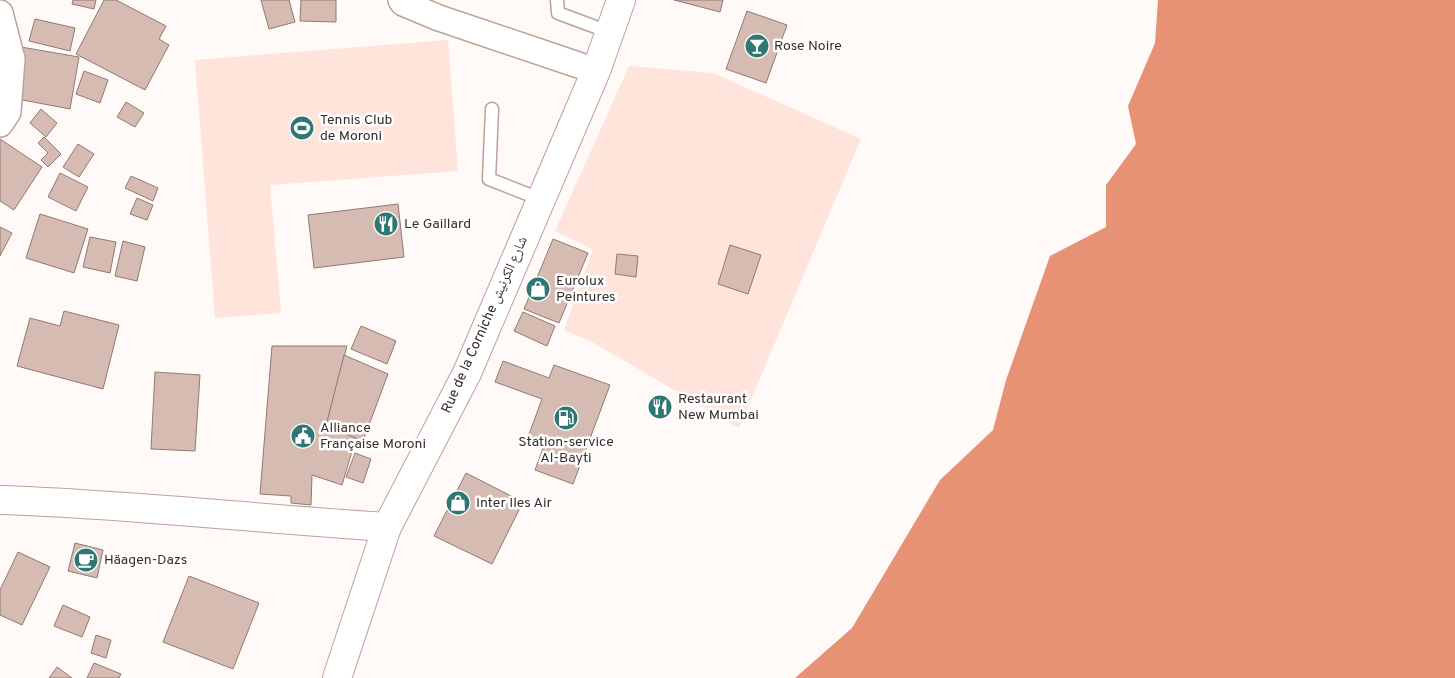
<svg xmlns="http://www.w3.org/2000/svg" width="1455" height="678" viewBox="0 0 1455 678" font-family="Overpass,'Noto Naskh Arabic',sans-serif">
  <rect width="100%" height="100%" fill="#fff9f7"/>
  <g fill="#fee4db">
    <path d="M448,40L458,171L270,185L281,313L215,318L195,60Z"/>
    <path d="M629,66L713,73L861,139L739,428L592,342L564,330L593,250L555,231Z"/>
  </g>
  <path fill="#e89275" d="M1158,0H1455V678H795L852,628L940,480L993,430L1006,380L1050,256L1106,227V185L1136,144L1128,106L1155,43Z"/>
  <g fill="#d5bbb2" stroke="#927971">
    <path d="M73,0H96L94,9L72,4Z"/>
    <path d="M104,0H116L166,26L159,39L169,45L145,90L76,54Z"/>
    <path d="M261,0H289L295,22L269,29Z"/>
    <path d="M301,0H336V22L300,21Z"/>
    <path d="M674,0H723L720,12Z"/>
    <path d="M747,11L787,25L766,83L726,69Z"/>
    <path d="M35,19L75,28L70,51L29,41Z"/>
    <path d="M21,47L79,57L70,109L12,98Z"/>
    <path d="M84,71L108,80L100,103L76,94Z"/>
    <path d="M126,102L144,113L135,127L117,117Z"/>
    <path d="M41,109L57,123L46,137L30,123Z"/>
    <path d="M44,137L61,154L48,167L41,160L48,153L38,143Z"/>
    <path d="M0,139L42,167L14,210L0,201Z"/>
    <path d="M78,144L94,154L79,177L63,167Z"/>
    <path d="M60,173L88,187L76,211L48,197Z"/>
    <path d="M131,176L158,188L153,201L125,188Z"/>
    <path d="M137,198L153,205L147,220L130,214Z"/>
    <path d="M398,204L404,257L314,268L308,215Z"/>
    <path d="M40,214L88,229L74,273L26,258Z"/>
    <path d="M0,227L12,233L0,256Z"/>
    <path d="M90,237L116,242L110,273L83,267Z"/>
    <path d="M553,239L588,253L559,323L524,309Z"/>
    <path d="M123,241L145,247L137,281L115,276Z"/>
    <path d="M730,245L761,255L748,294L718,284Z"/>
    <path d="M617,254L638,256L636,277L615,274Z"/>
    <path d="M64,311L119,325L103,389L17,366L30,318L60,326Z"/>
    <path d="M523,312L555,326L547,346L514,331Z"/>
    <path d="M361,326L396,341L387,364L351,349Z"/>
    <path d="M272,346H347L326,426L356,438L342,485L312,475L311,505L291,503V496L260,494Z"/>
    <path d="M344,355L388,374L363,441L326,426Z"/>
    <path d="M503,361L549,378L554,365L610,385L573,484L535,470L545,443L528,437L542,399L495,382Z"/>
    <path d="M155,372L200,375L195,451L151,449Z"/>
    <path d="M355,453L371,459L363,483L346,477Z"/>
    <path d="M466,473L523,502L492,564L434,536Z"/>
    <path d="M75,543L103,550L97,578L68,571Z"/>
    <path d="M18,552L50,567L22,625L0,615V590Z"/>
    <path d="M189,576L259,603L233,669L163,642Z"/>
    <path d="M63,605L90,617L82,637L54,626Z"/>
    <path d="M96,635L111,640L106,658L91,653Z"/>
    <path d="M94,663L121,674L119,678H87Z"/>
    <path d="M57,667L72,678H49Z"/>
  </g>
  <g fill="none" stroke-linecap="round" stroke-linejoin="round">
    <defs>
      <g id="service">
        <path d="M557,0L558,13L609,32"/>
        <path d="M492,109L489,179L540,199"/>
      </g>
      <g id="minor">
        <path d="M401,0L403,3L439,18L596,71"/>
        <path d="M0,13L12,59L8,112L0,124"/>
      </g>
      <g id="secondary">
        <path d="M0,500C129,504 258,519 387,527"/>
        <path d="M337,678L387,527L467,373L596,71L621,0"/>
      </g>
    </defs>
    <use href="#service" stroke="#bba299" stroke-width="15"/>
    <use href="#minor" stroke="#bba299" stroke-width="28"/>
    <use href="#secondary" stroke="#bba299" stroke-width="30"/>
    <use href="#service" stroke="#fff" stroke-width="12"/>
    <use href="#minor" stroke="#fff" stroke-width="25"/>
    <use href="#secondary" stroke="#fff" stroke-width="28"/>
  </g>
  <defs>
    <symbol id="bar-disc" viewBox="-11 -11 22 22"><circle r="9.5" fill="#2e7772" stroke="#fff"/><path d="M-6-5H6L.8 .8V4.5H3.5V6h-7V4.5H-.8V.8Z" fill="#fff"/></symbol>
    <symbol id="stadium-disc" viewBox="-11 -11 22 22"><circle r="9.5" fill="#2e7772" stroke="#fff"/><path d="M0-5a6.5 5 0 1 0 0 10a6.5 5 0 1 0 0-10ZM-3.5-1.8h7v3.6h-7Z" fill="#fff"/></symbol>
    <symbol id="restaurant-disc" viewBox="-11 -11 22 22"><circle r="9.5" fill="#2e7772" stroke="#fff"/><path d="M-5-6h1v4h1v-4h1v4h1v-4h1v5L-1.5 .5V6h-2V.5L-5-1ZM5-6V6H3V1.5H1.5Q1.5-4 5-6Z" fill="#fff"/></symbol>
    <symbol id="shop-disc" viewBox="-11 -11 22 22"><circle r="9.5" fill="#2e7772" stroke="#fff"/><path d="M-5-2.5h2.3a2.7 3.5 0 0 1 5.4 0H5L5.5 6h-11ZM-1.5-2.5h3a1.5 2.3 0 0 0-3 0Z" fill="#fff"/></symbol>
    <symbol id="fuel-disc" viewBox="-11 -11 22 22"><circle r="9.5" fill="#2e7772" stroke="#fff"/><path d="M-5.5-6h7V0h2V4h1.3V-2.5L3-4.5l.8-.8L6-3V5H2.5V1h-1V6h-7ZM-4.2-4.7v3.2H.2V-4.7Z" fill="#fff"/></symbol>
    <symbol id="civic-disc" viewBox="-11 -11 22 22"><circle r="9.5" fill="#2e7772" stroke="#fff"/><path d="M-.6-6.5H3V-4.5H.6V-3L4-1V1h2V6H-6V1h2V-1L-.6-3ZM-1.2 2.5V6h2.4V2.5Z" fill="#fff"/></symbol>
    <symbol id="cafe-disc" viewBox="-11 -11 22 22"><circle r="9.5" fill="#2e7772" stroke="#fff"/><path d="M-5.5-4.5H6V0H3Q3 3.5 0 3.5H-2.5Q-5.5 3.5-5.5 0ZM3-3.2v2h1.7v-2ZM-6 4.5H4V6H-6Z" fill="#fff"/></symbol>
  </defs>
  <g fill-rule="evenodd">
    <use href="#bar-disc" x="743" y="32" width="28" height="28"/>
    <use href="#stadium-disc" x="288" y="114" width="28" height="28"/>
    <use href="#restaurant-disc" x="372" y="210" width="28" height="28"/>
    <use href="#shop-disc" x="524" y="275" width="28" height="28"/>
    <use href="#restaurant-disc" x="646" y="393" width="28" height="28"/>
    <use href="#fuel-disc" x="552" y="404" width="28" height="28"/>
    <use href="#civic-disc" x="289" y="422" width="28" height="28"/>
    <use href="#shop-disc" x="444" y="489" width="28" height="28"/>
    <use href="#cafe-disc" x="72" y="546" width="28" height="28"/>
  </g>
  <g text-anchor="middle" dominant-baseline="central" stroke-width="5" stroke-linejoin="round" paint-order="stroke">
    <g font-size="14" fill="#372d2a" stroke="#fff" text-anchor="start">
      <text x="774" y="46">Rose Noire</text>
      <text x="320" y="120">Tennis Club<tspan x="320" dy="16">de Moroni</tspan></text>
      <text x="404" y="224">Le Gaillard</text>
      <text x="556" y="281">Eurolux<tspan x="556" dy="16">Peintures</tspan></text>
      <text x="678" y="399">Restaurant<tspan x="678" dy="16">New Mumbai</tspan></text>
      <text x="320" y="428">Alliance<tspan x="320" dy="16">Française Moroni</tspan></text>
      <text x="566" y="442" text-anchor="middle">Station-service<tspan x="566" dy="16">Al-Bayti</tspan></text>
      <text x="476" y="503">Inter Iles Air</text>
      <text x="104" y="560">Häagen-Dazs</text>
    </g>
    <g font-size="14" fill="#372d2a" stroke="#fff">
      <text transform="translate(485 325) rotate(-66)">Rue de la Corniche شارع الكرنيش</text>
    </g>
  </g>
</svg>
